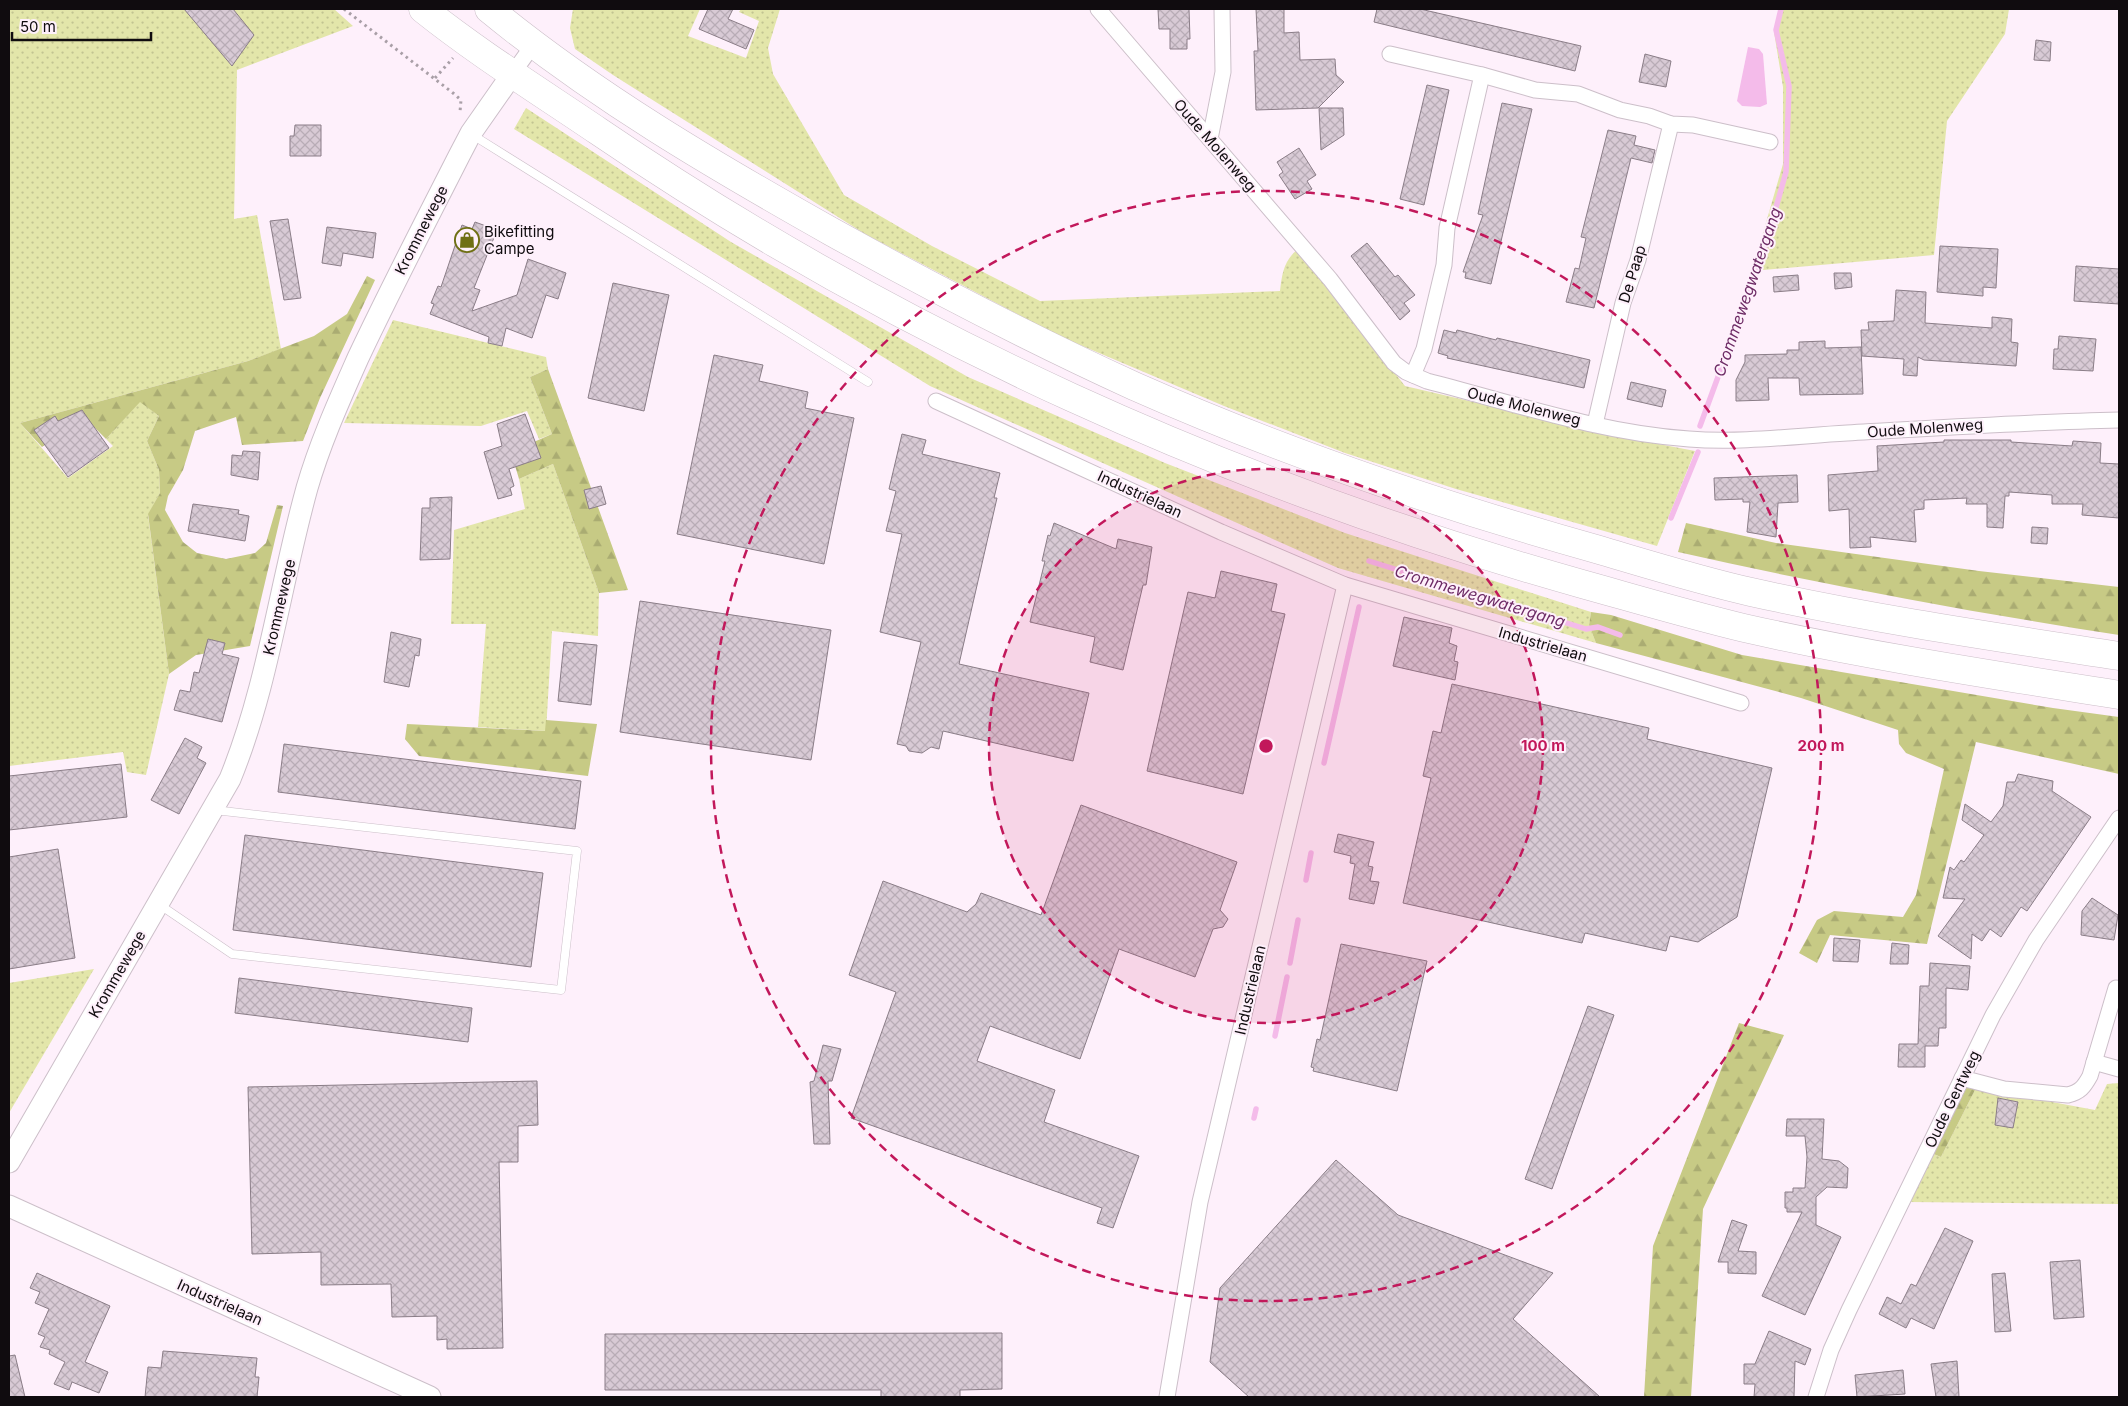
<svg xmlns="http://www.w3.org/2000/svg" width="2128" height="1406" viewBox="0 0 2128 1406" font-family="Inter,sans-serif">
  <defs>
    <pattern id="grass-dots" width="8" height="8" patternUnits="userSpaceOnUse" patternTransform="scale(1.25)"><rect width="8" height="8" fill="#e3e6aa"/><path d="M2 2h.1M6 6h.1" fill="none" stroke="#c2c491" stroke-width="1.8" stroke-linecap="round"/></pattern>
    <pattern id="forest-firs" width="22" height="20" patternUnits="userSpaceOnUse" patternTransform="scale(1.25)"><rect width="22" height="20" fill="#c7ca85"/><path d="M5 1l3.5 6h-7zM16 11l3.5 6h-7z" fill="#aaac72"/></pattern>
    <pattern id="building-cross-hatch" width="8" height="8" patternUnits="userSpaceOnUse" patternTransform="scale(1.25)"><rect width="8" height="8" fill="#d8cad5"/><path d="M0 0l8 8M0 8l8-8" fill="none" stroke="#b8acb6"/></pattern>
  </defs>
  <rect width="100%" height="100%" fill="#fef0fb"/>
  <g fill="url(#grass-dots)">
    <path d="M9,9H334L353,26L237,70L234,219L257,215L281,349L248,361L20,423L68,478L113,446L106,439L140,401L159,416L147,441L159,470L160,493L148,515L169,674L146,775L127,772L123,752L9,766Z"/>
    <path d="M573,9H700L688,36L746,58L759,21L739,12L741,9H780L768,48L773,74L844,195L932,246L1040,301L1280,291C1282,274 1284,260 1298,249L1405,386L1633,439L1695,451L1657,546L1456,489L1345,453L1224,406L1059,336L865,234L613,75L575,49L570,28Z"/>
    <path d="M1779,9H2009L2005,34L1947,121L1934,255L1752,271L1783,164V87L1774,32Z"/>
    <path d="M526,108L731,242L968,377L1165,463L1345,533L1591,612L1589,625L1596,643L1338,568L930,386L514,129Z"/>
    <path d="M393,320L546,357L548,369L530,377L552,434L539,439L527,411L481,426L344,423Z"/>
    <path d="M553,464L599,593L598,636L552,631L546,731L478,727L486,624H451L454,530L525,509L519,479Z"/>
    <path d="M94,969L9,1113V983Z"/>
    <path d="M2119,1083V1204L1908,1202L1931,1153L1941,1157L1976,1088L2095,1110L2107,1084Z"/>
  </g>
  <g fill="url(#forest-firs)">
    <path d="M367,276L375,280L320,398L303,441L242,445L236,417L195,431L183,470L168,496L165,510L183,542L197,553L226,559L255,553L266,543L277,505L283,506L250,646L196,655L169,674L148,514L160,493L159,470L147,441L159,416L140,402L106,439L84,417L42,447L20,423L248,361L314,336L347,314Z"/>
    <path d="M548,369L628,590L599,593L553,464L519,479L511,452L552,434L530,377Z"/>
    <path d="M1686,523L1776,543L1979,571L2119,587V635C1971,612 1824,585 1678,552Z"/>
    <path d="M1591,612L1611,615L1742,655L2053,708L2119,717V774L1976,742L1927,944L1830,935L1817,963L1799,953L1817,920L1834,911L1903,917L1916,895L1944,769L1906,753L1899,744L1898,730L1801,698L1596,643L1589,625Z"/>
    <path d="M546,720L597,724L588,776L419,756L405,739L407,724L545,731Z"/>
    <path d="M1739,1023L1784,1035L1703,1209L1691,1397H1644L1653,1246Z"/>
    <path d="M1964,1085L1976,1088L1941,1157L1931,1153Z"/>
  </g>
  <path fill="#f4bbea" d="M1748,47L1759,49L1763,54L1767,104L1760,107L1742,106L1737,101Z"/>
  <g fill="none" stroke-linecap="round" stroke-linejoin="round">
    <g stroke="#f4bbea" stroke-width="5.5">
      <path d="M1700,426L1762,257L1786,172L1789,86L1776,30L1781,9"/>
      <path d="M1671,518L1698,452"/>
      <path d="M1369,561L1586,629L1598,627L1620,635"/>
      <path d="M1324,763L1359,607"/>
      <path d="M1306,880L1311,853"/>
      <path d="M1290,963L1298,920"/>
      <path d="M1275,1036L1287,977"/>
      <path d="M1254,1118L1256,1109"/>
    </g>
  </g>
  <g fill="url(#building-cross-hatch)" stroke="#8a7d87">
    <path d="M184,9H233L254,35L232,66Z"/>
    <path d="M708,9H733L728,19L754,30L746,49L699,29Z"/>
    <path d="M1158,9H1189L1190,39H1187V49H1170V29H1159Z"/>
    <path d="M1256,9H1284V33L1299,32L1300,60L1335,59L1336,75L1344,82L1318,108L1256,110L1254,51H1258Z"/>
    <path d="M1377,9H1420L1581,46L1575,71L1374,22Z"/>
    <path d="M2036,40L2051,42L2050,61L2034,60Z"/>
    <path d="M1645,54L1671,61L1666,87L1639,82Z"/>
    <path d="M1427,85L1449,90L1424,205L1400,199Z"/>
    <path d="M1502,103L1532,109L1491,284L1465,278L1466,272H1463L1483,215L1478,214Z"/>
    <path d="M1319,108H1343L1344,135L1321,150Z"/>
    <path d="M295,125H321V156H290V136H294Z"/>
    <path d="M1608,130L1636,136L1634,145L1655,150L1652,163L1631,158L1594,308L1566,302L1575,268L1579,269L1586,238L1581,237Z"/>
    <path d="M1299,148L1316,175L1307,181L1312,189L1295,199L1279,175L1283,172L1277,162Z"/>
    <path d="M288,219L301,298L284,300L270,221Z"/>
    <path d="M475,222L497,230L474,288L480,290L472,311L517,295L528,259L566,273L558,299L546,295L532,338L506,328L502,346L488,343L489,337L430,314L434,304L431,303L438,286L441,287L462,225L472,229Z"/>
    <path d="M327,227L376,233L373,258L343,253L341,266L322,263Z"/>
    <path d="M1367,243L1395,277L1398,275L1415,295L1404,303L1410,311L1400,320L1351,256Z"/>
    <path d="M1940,246L1998,249L1996,288L1983,287V296L1937,292Z"/>
    <path d="M2076,266L2119,269V304L2074,301Z"/>
    <path d="M1834,273H1851L1852,287L1835,289Z"/>
    <path d="M1798,275L1799,290L1774,292L1773,277Z"/>
    <path d="M613,283L669,295L644,411L588,398Z"/>
    <path d="M1896,290L1926,292L1925,323L1992,328V317L2012,319L2011,342L2018,343L2016,366L1924,360L1918,357L1917,376L1903,375L1904,359L1862,356L1861,330H1869L1868,322L1894,321Z"/>
    <path d="M1444,330L1456,333L1457,330L1496,340L1497,338L1590,360L1584,388L1447,358L1448,356L1438,353Z"/>
    <path d="M2059,336L2096,339L2093,371L2053,369L2054,349H2058Z"/>
    <path d="M1825,341V348L1861,347L1863,394L1800,395L1799,378H1768L1769,400L1736,401V380L1745,362V355L1787,354V350H1799V342Z"/>
    <path d="M714,355L763,365L759,381L808,392L805,408L854,418L824,564L677,534Z"/>
    <path d="M1631,382L1666,390L1662,407L1627,399Z"/>
    <path d="M82,410L109,448L68,477L34,430L55,416L58,421Z"/>
    <path d="M525,414L541,458L509,469L514,486L510,488L512,495L498,499L484,452L502,446L497,424Z"/>
    <path d="M902,434L926,440L922,454L1000,473L994,498H997L959,664L1089,693L1073,761L943,731L939,749L931,747L922,753L909,751L906,746L897,744L921,642L880,632L902,534L886,531L896,491L889,489Z"/>
    <path d="M1944,440H2011V442L2072,446L2073,441L2101,443L2100,463L2119,464V518L2082,515L2083,504H2052V495L2009,492V496H2005L2003,528L1987,527V504H1966L1967,498L1924,500V509L1914,510L1916,542L1870,537L1871,547L1850,548L1849,509L1829,511L1828,475L1878,471L1877,446L1944,442Z"/>
    <path d="M243,451L260,452L258,480L231,475L232,455L242,456Z"/>
    <path d="M1797,475L1798,502L1778,503L1776,537L1747,532L1750,502H1743V499L1715,500L1714,478Z"/>
    <path d="M601,486L606,504L589,509L584,490Z"/>
    <path d="M452,497L450,559L420,560L422,508H430V498Z"/>
    <path d="M193,504L239,510L238,514L249,516L245,541L188,531Z"/>
    <path d="M1054,523L1116,549L1118,539L1152,547L1146,585H1143L1123,670L1090,662L1095,637L1030,622L1045,561H1042L1048,535L1050,536Z"/>
    <path d="M2032,527L2048,528L2047,544L2031,543Z"/>
    <path d="M1221,571L1277,584L1271,611L1285,614L1243,794L1147,771L1188,592L1215,598Z"/>
    <path d="M640,601L831,630L811,760L620,732Z"/>
    <path d="M1404,617L1452,628L1449,643L1457,646L1454,661L1458,662L1455,680L1393,666Z"/>
    <path d="M391,632L421,639L419,656L415,655L409,687L384,682Z"/>
    <path d="M208,639L225,643L222,654L239,658L222,722L174,710L180,690L190,692L194,672L199,673Z"/>
    <path d="M564,642L597,645L591,705L558,701Z"/>
    <path d="M1452,684L1649,728L1647,739L1772,768L1737,917L1698,942L1670,936L1666,951L1585,933L1582,943L1403,903L1431,778L1423,776L1433,731L1441,733Z"/>
    <path d="M185,738L202,747L197,758L206,763L179,814L151,800Z"/>
    <path d="M284,744L581,781L575,829L278,792Z"/>
    <path d="M121,764L127,817L9,830V776Z"/>
    <path d="M2018,774L2053,781L2052,791L2091,817L2027,911L2021,907L2001,937L1990,929L1982,941L1972,934L1971,959L1938,936L1965,899L1943,898L1950,867L1954,870L1961,860L1964,862L1984,835L1962,820L1965,804L1991,822L2003,806L2007,782H2015Z"/>
    <path d="M1081,805L1237,862L1220,910L1228,919L1223,927L1213,929L1195,977L1119,949L1080,1059L990,1026L977,1061L1055,1090L1044,1122L1139,1156L1113,1228L1097,1223L1102,1208L851,1118L896,992L849,975L883,881L967,912L976,904L981,893L1041,915Z"/>
    <path d="M1338,834L1374,842L1368,866L1373,867L1370,881L1379,882L1374,904L1349,899L1355,864L1350,863L1351,856L1334,852Z"/>
    <path d="M245,835L543,873L531,967L233,930Z"/>
    <path d="M58,849L75,958L9,969V857Z"/>
    <path d="M2092,898L2118,915L2114,940L2081,935L2082,911Z"/>
    <path d="M1834,938L1860,940L1858,962L1833,961Z"/>
    <path d="M1892,943L1909,945L1908,964H1890Z"/>
    <path d="M1341,944L1427,961L1397,1091L1313,1071L1314,1068L1311,1067L1317,1039L1320,1040Z"/>
    <path d="M1930,963L1970,966L1968,990L1946,988V1028H1939L1938,1046H1925V1067H1898L1899,1044H1918L1920,986H1929Z"/>
    <path d="M239,978L472,1008L468,1042L235,1013Z"/>
    <path d="M1588,1006L1614,1015L1552,1189L1525,1179Z"/>
    <path d="M823,1045L841,1049L832,1081H828L830,1144H814L810,1082L814,1081Z"/>
    <path d="M537,1081L538,1125L518,1126V1162H499L503,1348L447,1349V1339L437,1340V1316L392,1317L391,1284L321,1285V1252L252,1254L248,1087Z"/>
    <path d="M1998,1098L2018,1102L2013,1128L1995,1125Z"/>
    <path d="M1787,1119H1824L1822,1159L1839,1161L1848,1168L1847,1188L1827,1187L1816,1197V1225L1841,1237L1805,1315L1762,1296L1802,1212H1787V1208H1785V1192H1793V1188H1805L1807,1157L1805,1136H1786Z"/>
    <path d="M1336,1160L1398,1215L1553,1273L1513,1319L1600,1397H1249L1210,1362L1220,1288Z"/>
    <path d="M1732,1220L1747,1225L1738,1251L1756,1252V1274L1728,1273V1262H1718Z"/>
    <path d="M1945,1228L1973,1241L1934,1329L1911,1318L1906,1328L1879,1314L1887,1297L1901,1304L1911,1284L1916,1286Z"/>
    <path d="M2080,1260L2084,1317L2054,1319L2050,1262Z"/>
    <path d="M37,1273L110,1306L85,1362L108,1372L99,1393L72,1382L69,1390L54,1384L65,1362L49,1354L50,1350L40,1347L45,1337L38,1334L49,1309L35,1303L40,1292L30,1288Z"/>
    <path d="M2005,1273L2011,1331L1995,1332L1992,1274Z"/>
    <path d="M1769,1331L1811,1349L1805,1365L1795,1361L1794,1397H1754L1755,1384H1744V1364H1755Z"/>
    <path d="M1002,1333V1389L960,1390V1397H881V1390H605V1334Z"/>
    <path d="M163,1351L257,1358L255,1377H259L257,1397H145L148,1367L161,1368Z"/>
    <path d="M15,1355L25,1397H9V1356Z"/>
    <path d="M1957,1361L1959,1397H1936L1931,1364Z"/>
    <path d="M1903,1370L1905,1394L1857,1397L1855,1375Z"/>
  </g>
  <g fill="none" stroke-linecap="round" stroke-linejoin="round">
    <defs>
      <g id="lane">
        <path d="M471,134L868,382"/>
        <path d="M160,905L232,954L561,990L577,851L214,810"/>
      </g>
      <g id="street">
        <path d="M1098,9L1330,279L1394,363L1406,372L1427,381C1513,403 1600,433 1689,439C1741,443 1795,436 1847,433C1938,428 2028,422 2119,420"/>
        <path d="M1390,54L1482,75L1535,90L1578,94L1620,110L1649,116L1671,124L1693,125L1770,142"/>
        <path d="M513,73L533,45"/>
        <path d="M1210,139L1223,72L1222,9"/>
        <path d="M1413,375L1424,349L1444,265L1447,228L1482,75"/>
        <path d="M936,401L1221,532L1345,585L1741,703"/>
        <path d="M1595,424L1623,303L1638,260L1671,124"/>
        <path d="M2094,1062L2119,1069"/>
        <path d="M1962,1078L2004,1089L2068,1095C2080,1092 2084,1087 2090,1076L2116,988"/>
        <path d="M1167,1397L1200,1202L1345,585"/>
        <path d="M1816,1397L1831,1350L1849,1310L1993,1015L2036,940L2119,818"/>
      </g>
      <g id="secondary">
        <path d="M9,1162L230,779C268,686 280,585 307,488C320,443 339,401 358,358C390,290 425,223 459,156L471,133L513,73"/>
        <path d="M9,1206L430,1397"/>
      </g>
      <g id="highway">
        <path d="M423,9C478,53 539,91 598,131C899,336 1233,486 1582,584C1636,599 1690,615 1744,628C1868,656 1994,675 2119,695"/>
        <path d="M489,9C595,96 713,165 832,232C931,287 1031,339 1134,386C1283,452 1439,505 1596,549C1647,564 1698,580 1751,592C1872,619 1996,637 2119,656"/>
      </g>
    </defs>
    <use href="#lane" stroke="#ccbfc9" stroke-width="9"/>
    <use href="#street" stroke="#ccbfc9" stroke-width="17"/>
    <use href="#secondary" stroke="#ccbfc9" stroke-width="23"/>
    <use href="#highway" stroke="#ccbfc9" stroke-width="29"/>
    <g stroke="#a99fa7" stroke-width="3" stroke-dasharray="2.5 4" stroke-linecap="butt">
      <path d="M344,9L453,93L461,100L460,112"/>
      <path d="M435,78L453,58"/>
    </g>
    <use href="#lane" stroke="#fff" stroke-width="8"/>
    <use href="#street" stroke="#fff" stroke-width="15"/>
    <use href="#secondary" stroke="#fff" stroke-width="21"/>
    <use href="#highway" stroke="#fff" stroke-width="28"/>
  </g>
  <circle cx="1266" cy="746" r="277" fill="#c2185b" fill-opacity=".12"/>
  <g fill="none" stroke="#c2185b" stroke-width="2.5" stroke-dasharray="9 6">
    <circle cx="1266" cy="746" r="277"/>
    <circle cx="1266" cy="746" r="555"/>
  </g>
  <defs>
    <symbol id="shop-ring" viewBox="-11 -11 22 22"><circle r="9.5" fill="#fef0fb" stroke="#6f7014" stroke-width="1.5"/><path d="M-5-2.5h2.3a2.7 3.5 0 0 1 5.4 0H5L5.5 6h-11ZM-1.5-2.5h3a1.5 2.3 0 0 0-3 0Z" fill="#6f7014"/></symbol>
  </defs>
  <g fill-rule="evenodd">
    <use href="#shop-ring" x="453" y="226" width="28" height="28"/>
  </g>
  <g text-anchor="middle" dominant-baseline="central" stroke-width="4" stroke-linejoin="round" paint-order="stroke">
    <g font-size="15" fill="#100c0f" stroke="#fef0fb">
      <text transform="translate(1215 145) rotate(49)">Oude Molenweg</text>
      <text transform="translate(421 230) rotate(-63)">Krommewege</text>
      <text transform="translate(1632 274) rotate(-73)">De Paap</text>
      <text transform="translate(1524 406) rotate(14)">Oude Molenweg</text>
      <text transform="translate(1925 428) rotate(-4)">Oude Molenweg</text>
      <text transform="translate(1140 494) rotate(25)">Industrielaan</text>
      <text transform="translate(279 607) rotate(-77)">Krommewege</text>
      <text transform="translate(1543 644) rotate(16)">Industrielaan</text>
      <text transform="translate(117 974) rotate(-60)">Krommewege</text>
      <text transform="translate(1250 990) rotate(-77)">Industrielaan</text>
      <text transform="translate(1952 1099) rotate(-64)">Oude Gentweg</text>
      <text transform="translate(220 1302) rotate(24)">Industrielaan</text>
    </g>
    <g font-size="15" fill="#100c0f" stroke="#fef0fb" text-anchor="start">
      <text x="484" y="231">Bikefitting<tspan x="484" dy="17">Campe</tspan></text>
    </g>
    <g font-size="16" font-style="italic" fill="#6d2b65" stroke="#fef0fb">
      <text transform="translate(1747 292) rotate(-71)">Crommewegwatergang</text>
      <text transform="translate(1480 596) rotate(17)">Crommewegwatergang</text>
    </g>
  </g>
  <circle cx="1266" cy="746" r="8" fill="#c2185b" stroke="#fef0fb" stroke-width="2.5"/>
  <g font-size="15" text-anchor="middle" font-weight="bold" fill="#c2185b" stroke="#fef0fb" stroke-width="4" stroke-linejoin="round" paint-order="stroke">
    <text x="1543" y="751">100 m</text>
    <text x="1821" y="751">200 m</text>
  </g>
  <rect width="2128" height="1406" fill="none" stroke="#100c0f" stroke-width="20"/>
  <path d="M12 32v8h139v-8" fill="none" stroke="#100c0f" stroke-width="2.5"/>
  <text x="20" y="32" font-size="15" fill="#100c0f" stroke="#fef0fb" stroke-width="4" paint-order="stroke">50 m</text>
</svg>
